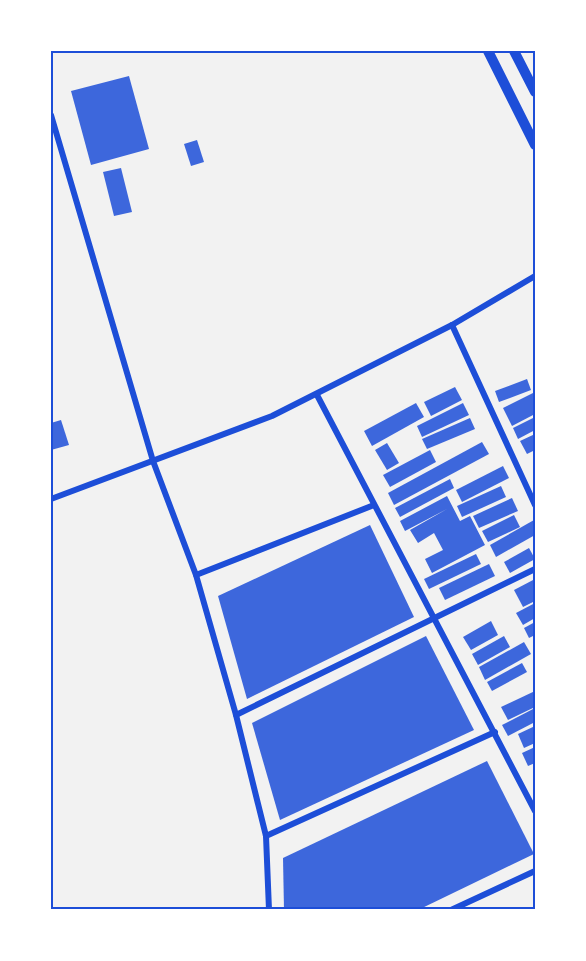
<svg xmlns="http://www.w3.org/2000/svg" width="586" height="961" viewBox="0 0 586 961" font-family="Karla,sans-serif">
  <rect width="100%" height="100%" fill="#f2f2f2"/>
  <g fill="#3d67dc">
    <path d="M129,76L149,149L91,165L71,91Z"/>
    <path d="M197,140L204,162L191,166L184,144Z"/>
    <path d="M121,168L132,212L114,216L103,172Z"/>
    <path d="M527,379L531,390L499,402L495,391Z"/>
    <path d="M455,387L462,400L431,416L424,402Z"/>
    <path d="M535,392V414L512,426L503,408Z"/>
    <path d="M416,403L424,417L372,446L364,431Z"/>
    <path d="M463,403L469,415L422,437L417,426Z"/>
    <path d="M535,417V430L518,439L513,428Z"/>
    <path d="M470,418L475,429L427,449L422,439Z"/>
    <path d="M61,420L69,445L51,450V423Z"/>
    <path d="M535,434V450L527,454L520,441Z"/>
    <path d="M482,442L489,454L394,505L388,493Z"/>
    <path d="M387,443L399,463L387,470L375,450Z"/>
    <path d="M430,450L436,462L390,487L383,475Z"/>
    <path d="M503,466L509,478L462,502L456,490Z"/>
    <path d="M450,479L454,488L400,517L395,508Z"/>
    <path d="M501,486L506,497L462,517L457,506Z"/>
    <path d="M447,496L460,521L470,516L485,545L432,573L425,559L443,550L434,533L418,543L410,530L447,509L405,531L400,521Z"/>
    <path d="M512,498L518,511L479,528L473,516Z"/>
    <path d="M514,515L520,527L488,542L482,531Z"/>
    <path d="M534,520L535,535L496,557L490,545Z"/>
    <path d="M370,525L414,617L247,699L218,596Z"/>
    <path d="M529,548L535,559L510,573L504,562Z"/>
    <path d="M476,554L481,564L429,589L424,579Z"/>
    <path d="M489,564L495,576L445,600L439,588Z"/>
    <path d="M535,579V601L523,607L514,590Z"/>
    <path d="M535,603V618L523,625L516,613Z"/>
    <path d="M491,621L498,635L471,650L463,637Z"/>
    <path d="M535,622V635L529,638L524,628Z"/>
    <path d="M426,636L474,730L280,820L252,723Z"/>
    <path d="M504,636L510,647L478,665L472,654Z"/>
    <path d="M524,642L531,654L485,680L479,667Z"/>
    <path d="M522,663L527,672L492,691L487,682Z"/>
    <path d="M535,691V707L508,720L501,707Z"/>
    <path d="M535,708V722L508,736L502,725Z"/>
    <path d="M535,726V743L524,748L518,734Z"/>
    <path d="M535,747V763L528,766L522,753Z"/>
    <path d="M487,761L534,854L418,910H284L283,858Z"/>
  </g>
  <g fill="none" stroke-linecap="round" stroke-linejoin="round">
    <g stroke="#1d4ed8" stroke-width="6">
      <path d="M51,115L153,461L196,575L236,715L266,836L269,910"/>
      <path d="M452,325L535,505"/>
      <path d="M317,395L535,811"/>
      <path d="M51,499L272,416L452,325L535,276"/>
      <path d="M196,575L374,505"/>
      <path d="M236,715L535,569"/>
      <path d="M266,836L495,732"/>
      <path d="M451,910L535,871"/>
    </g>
    <g stroke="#1d4ed8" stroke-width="10">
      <path d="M488,51L535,145"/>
      <path d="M514,51L535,92"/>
    </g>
  </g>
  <rect width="586" height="961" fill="none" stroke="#ffffff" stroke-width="105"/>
  <rect x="52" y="52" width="482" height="856" fill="none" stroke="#1d4ed8" stroke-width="2"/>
</svg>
